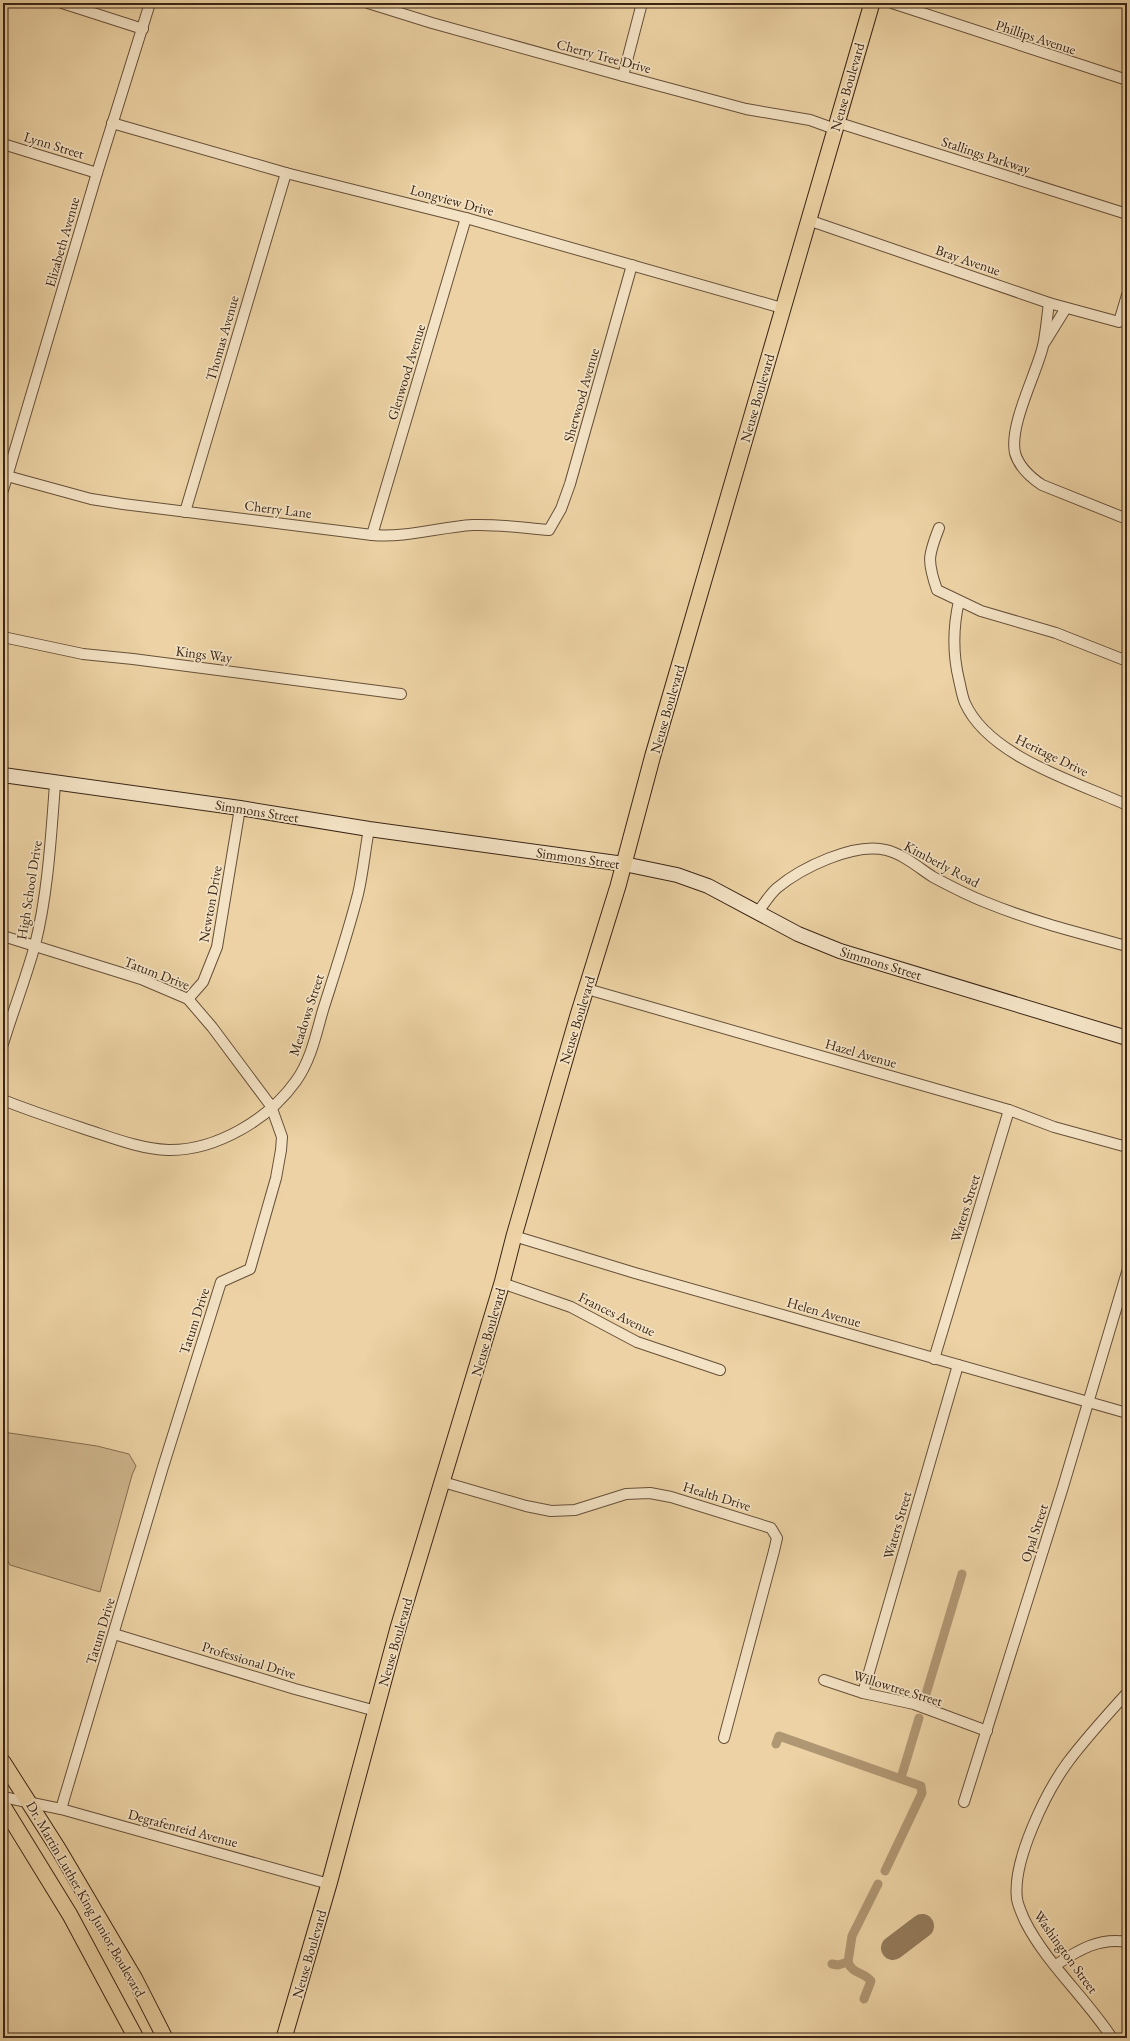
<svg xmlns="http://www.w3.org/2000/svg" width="1130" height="2041" viewBox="0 0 1130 2041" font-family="'EB Garamond',serif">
  <rect width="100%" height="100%" fill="#ecd2a4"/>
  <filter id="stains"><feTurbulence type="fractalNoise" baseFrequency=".005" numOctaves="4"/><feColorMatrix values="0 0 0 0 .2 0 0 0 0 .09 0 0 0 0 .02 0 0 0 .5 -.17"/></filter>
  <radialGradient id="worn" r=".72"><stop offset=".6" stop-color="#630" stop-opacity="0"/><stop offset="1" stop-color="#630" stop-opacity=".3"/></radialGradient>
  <path fill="#ceb58c" stroke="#846d50" d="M3,1432L97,1446L129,1454L136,1466L132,1475L100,1592L10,1565L3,1552Z"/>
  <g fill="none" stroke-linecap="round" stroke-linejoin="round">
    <g stroke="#b09773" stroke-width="9">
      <path d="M923,1704L962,1574"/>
      <path d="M776,1744L779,1736L921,1786L922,1793L885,1871"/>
      <path d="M901,1778L919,1718"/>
      <path d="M848,1962C852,1974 864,1972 871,1981L864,1999"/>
      <path d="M832,1964L838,1965L848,1962L852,1936L878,1884"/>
    </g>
    <path stroke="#947c5c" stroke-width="24" d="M893,1948L922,1926"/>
    <defs>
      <g id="street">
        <path d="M62,3L143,29"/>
        <path d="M368,3L432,23L623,76L746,109L810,120L835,129"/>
        <path d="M892,3L1127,80"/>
        <path d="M623,76L642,3"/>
        <path d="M836,122L1127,214"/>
        <path d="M112,123L286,173L466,218L782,308"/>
        <path d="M3,144L97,173"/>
        <path d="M808,220L1049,303L1119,322L1127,295"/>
        <path d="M1049,303C1047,317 1046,332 1043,346C1036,375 1009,425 1015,453C1019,467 1030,477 1042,485L1127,519"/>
        <path d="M1045,342L1066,308"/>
        <path d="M7,476L91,499L123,504L372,535C407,538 439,527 473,525C498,524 524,528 549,530L561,509L570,484L632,265"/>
        <path d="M3,490L97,173L150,3"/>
        <path d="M185,512L286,173"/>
        <path d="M939,528C928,556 927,561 937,590L981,611L1056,633L1127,661"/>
        <path d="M372,535L466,218"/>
        <path d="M959,601C953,627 953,655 959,680C961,688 962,696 965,703C989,757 1077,782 1127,805"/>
        <path d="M3,637L83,654L133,659L401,694"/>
        <path d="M758,912C764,904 770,894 777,888C801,868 854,842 886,850C903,854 919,868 933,877C950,886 967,895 985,902C1031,921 1079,933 1127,946"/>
        <path d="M3,936L141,979L188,999L212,1027L271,1106L282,1137L281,1150L276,1178L250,1269L221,1282L163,1467L61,1809"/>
        <path d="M587,989L1009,1110L1054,1127L1127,1147"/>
        <path d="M188,999L203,982L217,947L240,808"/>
        <path d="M3,1044C13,1011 26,978 35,945C48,893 51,837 55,784"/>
        <path d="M3,1100C33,1112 64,1122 94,1132C118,1140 143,1149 168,1150C216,1151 269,1119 296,1081C311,1060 316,1034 323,1010C335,972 348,933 358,894C363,873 365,850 369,829"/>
        <path d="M514,1236L635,1273L1127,1413"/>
        <path d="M502,1283L571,1307L637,1342L720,1370"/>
        <path d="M934,1359L1009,1110"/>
        <path d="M443,1482L526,1506L551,1511L575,1510L626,1494L650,1493L671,1497L771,1528L777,1538L774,1551L724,1738"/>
        <path d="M114,1634L295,1689L376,1711"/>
        <path d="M824,1680L863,1693L914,1704L987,1731"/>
        <path d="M863,1693L958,1365"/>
        <path d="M3,1797L61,1809L329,1884"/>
        <path d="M964,1802L1063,1487L1127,1272"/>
        <path d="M1056,1965C1078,1950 1100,1937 1127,1942"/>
        <path d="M1112,2038C1086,1998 1046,1963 1025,1921C1022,1914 1018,1906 1017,1899C1012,1861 1046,1792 1068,1762C1086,1738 1107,1715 1127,1693"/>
      </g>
      <path id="secondary" d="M3,775L240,808L369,829L624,864L677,875L708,886L798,934L840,951L1127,1038"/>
      <g id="primary">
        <path d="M3,1762L59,1850L135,1979L165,2038"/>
        <path d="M3,1806L70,1915L136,2038"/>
        <path d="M284,2038L329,1884L398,1628L502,1283L514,1236L578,1015L618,886L653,755L872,3"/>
      </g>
    </defs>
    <use href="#street" stroke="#675039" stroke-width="12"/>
    <use href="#secondary" stroke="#3b2515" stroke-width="16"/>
    <use href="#primary" stroke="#3b2515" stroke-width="17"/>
    <use href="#street" stroke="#f3e2c4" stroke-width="10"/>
    <use href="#secondary" stroke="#f3e2c4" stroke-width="14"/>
    <use href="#primary" stroke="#ecd2a4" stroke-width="15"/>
  </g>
  <g text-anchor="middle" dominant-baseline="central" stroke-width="3.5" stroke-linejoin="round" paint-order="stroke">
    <g font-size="14" fill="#3b2515" stroke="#f3e2c4">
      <text transform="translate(1036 37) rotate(18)">Phillips Avenue</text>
      <text transform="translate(604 56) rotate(15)">Cherry Tree Drive</text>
      <text transform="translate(847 87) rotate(-74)">Neuse Boulevard</text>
      <text transform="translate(54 145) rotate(17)">Lynn Street</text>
      <text transform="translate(986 155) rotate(18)">Stallings Parkway</text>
      <text transform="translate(452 200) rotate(15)">Longview Drive</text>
      <text transform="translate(62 242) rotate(-74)">Elizabeth Avenue</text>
      <text transform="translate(968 260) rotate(19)">Bray Avenue</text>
      <text transform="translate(222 338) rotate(-74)">Thomas Avenue</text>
      <text transform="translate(406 372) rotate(-73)">Glenwood Avenue</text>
      <text transform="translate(581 395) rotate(-74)">Sherwood Avenue</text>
      <text transform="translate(757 398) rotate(-74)">Neuse Boulevard</text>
      <text transform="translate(278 509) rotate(7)">Cherry Lane</text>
      <text transform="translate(204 654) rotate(7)">Kings Way</text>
      <text transform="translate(667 709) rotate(-74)">Neuse Boulevard</text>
      <text transform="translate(1052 755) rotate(26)">Heritage Drive</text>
      <text transform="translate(257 811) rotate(9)">Simmons Street</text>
      <text transform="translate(578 858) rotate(8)">Simmons Street</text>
      <text transform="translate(942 864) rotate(28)">Kimberly Road</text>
      <text transform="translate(29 890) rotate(-81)">High School Drive</text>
      <text transform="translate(210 904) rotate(-80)">Newton Drive</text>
      <text transform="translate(881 963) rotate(17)">Simmons Street</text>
      <text transform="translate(157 973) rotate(21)">Tatum Drive</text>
      <text transform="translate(306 1015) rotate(-72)">Meadows Street</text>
      <text transform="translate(577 1020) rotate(-73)">Neuse Boulevard</text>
      <text transform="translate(861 1053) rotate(16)">Hazel Avenue</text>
      <text transform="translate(965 1208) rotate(-73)">Waters Street</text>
      <text transform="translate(824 1312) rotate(16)">Helen Avenue</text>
      <text transform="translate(617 1314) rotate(26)">Frances Avenue</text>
      <text transform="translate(194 1321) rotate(-72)">Tatum Drive</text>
      <text transform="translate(488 1332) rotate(-74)">Neuse Boulevard</text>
      <text transform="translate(717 1496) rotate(17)">Health Drive</text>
      <text transform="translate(897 1525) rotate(-74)">Waters Street</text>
      <text transform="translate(1034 1533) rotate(-72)">Opal Street</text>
      <text transform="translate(100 1631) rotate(-73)">Tatum Drive</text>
      <text transform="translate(395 1642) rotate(-74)">Neuse Boulevard</text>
      <text transform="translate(249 1660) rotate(17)">Professional Drive</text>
      <text transform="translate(898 1688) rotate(17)">Willowtree Street</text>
      <text transform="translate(183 1828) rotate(15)">Degrafenreid Avenue</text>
      <text transform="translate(86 1899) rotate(60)">Dr. Martin Luther King Junior Boulevard</text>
      <text transform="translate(1066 1952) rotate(54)">Washington Street</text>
      <text transform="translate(309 1954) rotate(-74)">Neuse Boulevard</text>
    </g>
  </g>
  <rect width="1130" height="2041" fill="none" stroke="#ecd2a4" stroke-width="16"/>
  <rect x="4" y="4" width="1122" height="2033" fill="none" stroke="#3b2515" stroke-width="2"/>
  <rect x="8" y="8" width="1114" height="2025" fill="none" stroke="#3b2515"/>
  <rect width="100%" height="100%" filter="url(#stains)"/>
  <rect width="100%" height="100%" fill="url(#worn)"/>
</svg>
